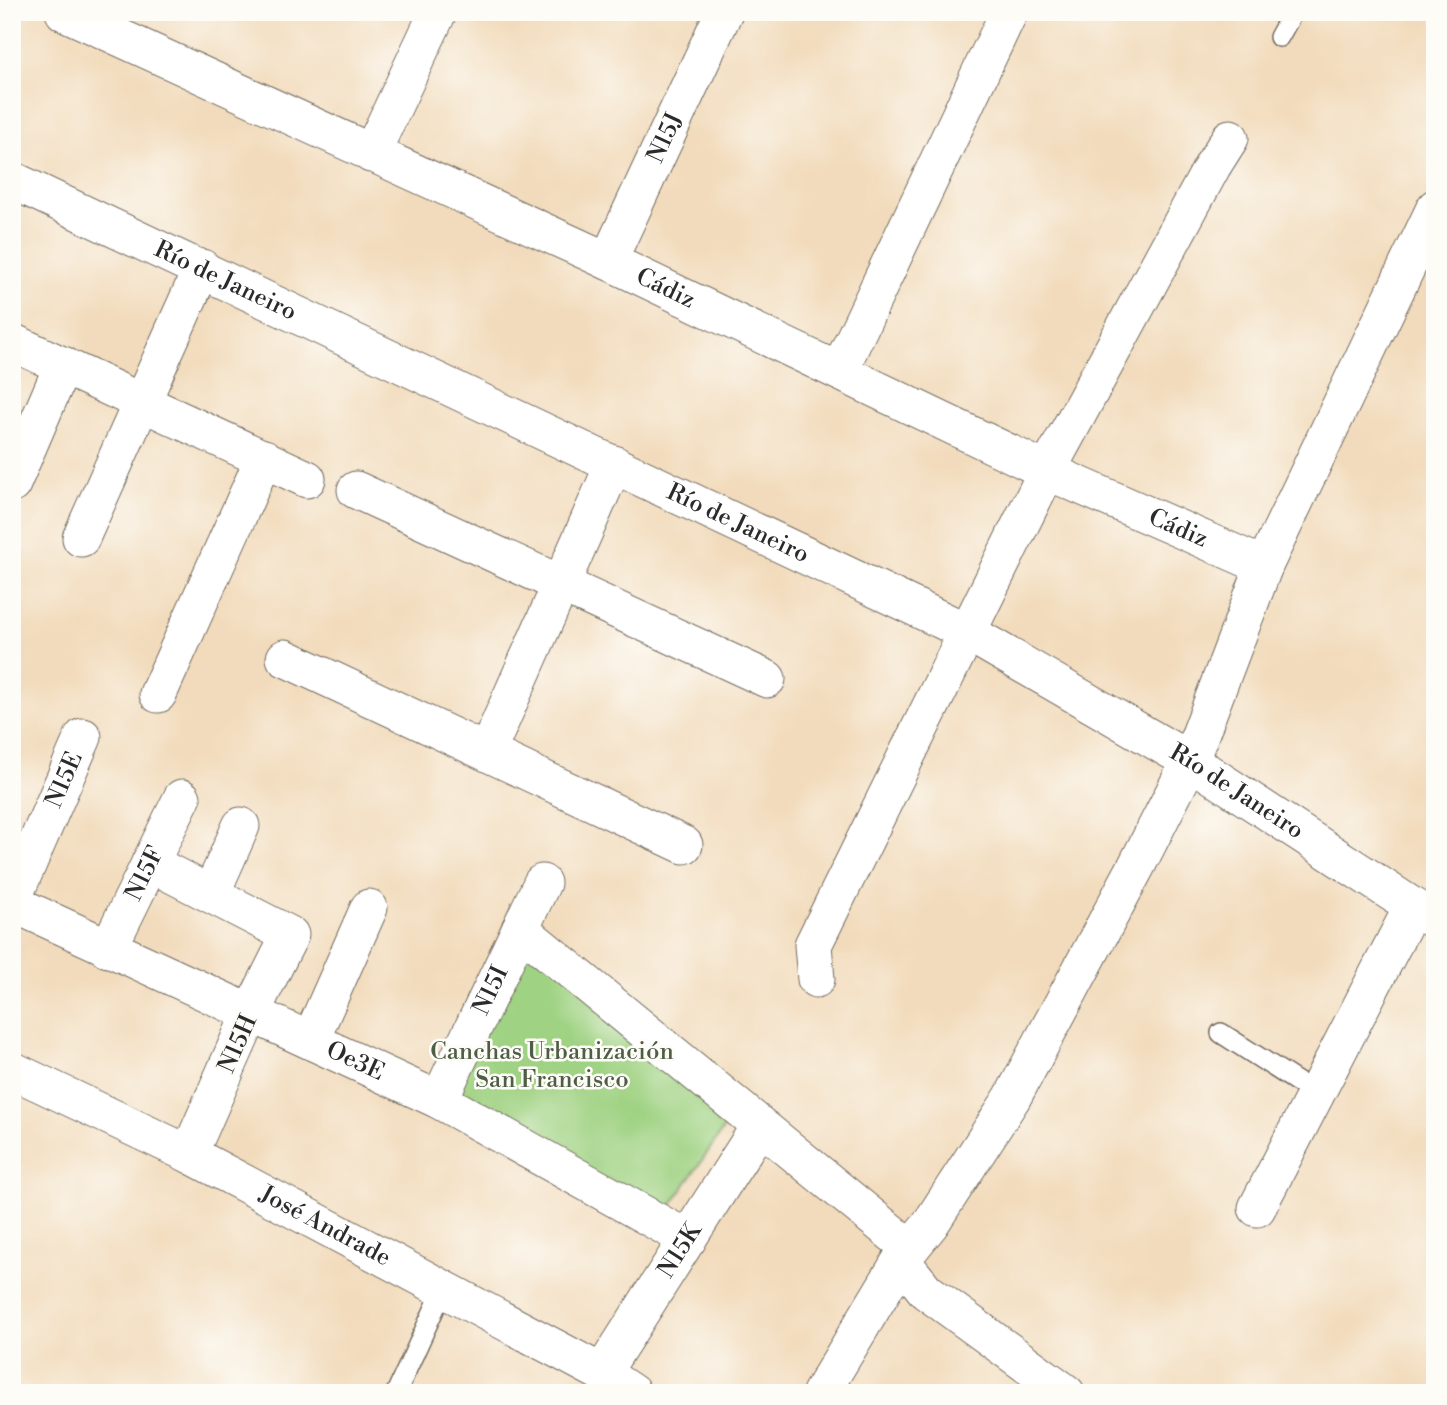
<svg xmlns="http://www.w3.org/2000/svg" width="1447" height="1405" viewBox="0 0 1447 1405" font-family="'Libre Bodoni',serif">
  <rect width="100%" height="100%" fill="#fdfcf7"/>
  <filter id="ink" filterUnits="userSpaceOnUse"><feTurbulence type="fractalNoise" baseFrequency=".0143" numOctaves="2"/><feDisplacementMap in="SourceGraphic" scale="14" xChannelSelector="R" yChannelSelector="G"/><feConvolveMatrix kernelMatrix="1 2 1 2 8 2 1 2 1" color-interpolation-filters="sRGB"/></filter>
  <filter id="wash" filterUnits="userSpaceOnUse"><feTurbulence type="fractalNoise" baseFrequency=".00686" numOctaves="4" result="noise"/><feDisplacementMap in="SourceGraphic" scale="28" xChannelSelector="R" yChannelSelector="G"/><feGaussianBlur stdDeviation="1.57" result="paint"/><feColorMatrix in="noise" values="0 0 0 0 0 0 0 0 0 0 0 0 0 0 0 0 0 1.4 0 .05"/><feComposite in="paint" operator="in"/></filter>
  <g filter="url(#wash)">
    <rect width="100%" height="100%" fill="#f2dbbc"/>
    <path fill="#9fd282" stroke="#657e56" stroke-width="2" d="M520,929L737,1109L658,1225L439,1100Z"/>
  </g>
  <g filter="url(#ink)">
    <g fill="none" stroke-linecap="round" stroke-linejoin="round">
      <defs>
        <g id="lane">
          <path d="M1279,37L1293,12"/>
          <path d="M1221,1033L1316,1094"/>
          <path d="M396,1393L443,1290"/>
        </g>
        <g id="street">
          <path id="s1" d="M64,12L608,261L1047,471L1264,566"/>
          <path d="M371,154L438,12"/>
          <path id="s2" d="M12,180L967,632L1190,761L1435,921"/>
          <path id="s3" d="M608,261L724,12"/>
          <path d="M12,342L307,479"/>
          <path d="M839,371L1009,12"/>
          <path d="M12,484L63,365"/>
          <path d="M356,490L767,679"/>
          <path d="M81,538L202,268"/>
          <path d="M285,658L684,845"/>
          <path d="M158,694L264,458"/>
          <path d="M487,752L614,464"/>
          <path d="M150,863L290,935L250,1015L189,1154"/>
          <path d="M211,894L241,826"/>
          <path id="s4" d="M12,900L83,737"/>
          <path id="s5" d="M12,903L439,1100L688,1239"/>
          <path d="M520,929L910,1248"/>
          <path id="s6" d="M108,949L182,798"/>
          <path d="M816,979L813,945L1047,471L1213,165L1230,138"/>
          <path d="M311,1039L369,908"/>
          <path id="s7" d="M12,1070L189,1154L602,1373L632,1393"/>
          <path id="s8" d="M439,1100L542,883"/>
          <path d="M1257,1208L1413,906"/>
          <path d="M901,1260L926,1291L1066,1393"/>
          <path id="s9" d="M602,1373L759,1127"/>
          <path d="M821,1393L901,1260L931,1223L1012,1098L1137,865L1190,761L1264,566L1435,208"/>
        </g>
      </defs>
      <use href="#lane" stroke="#71695e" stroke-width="22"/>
      <use href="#street" stroke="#71695e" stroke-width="39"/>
      <use href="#lane" stroke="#fff" stroke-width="19"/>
      <use href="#street" stroke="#fff" stroke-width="37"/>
    </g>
  </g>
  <g text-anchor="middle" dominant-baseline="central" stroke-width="5" stroke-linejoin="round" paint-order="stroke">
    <g font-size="24" fill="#2b2b2b" stroke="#fdfcf7">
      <text stroke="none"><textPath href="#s3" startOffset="136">N15J</textPath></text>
      <text stroke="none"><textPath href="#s2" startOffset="236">Río de Janeiro</textPath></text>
      <text stroke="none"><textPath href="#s1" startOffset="662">Cádiz</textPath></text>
      <text stroke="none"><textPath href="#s2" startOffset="803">Río de Janeiro</textPath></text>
      <text stroke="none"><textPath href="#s1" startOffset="1228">Cádiz</textPath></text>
      <text stroke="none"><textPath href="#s4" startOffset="131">N15E</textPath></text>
      <text stroke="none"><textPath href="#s2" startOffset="1370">Río de Janeiro</textPath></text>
      <text stroke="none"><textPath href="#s6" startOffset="84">N15F</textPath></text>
      <text stroke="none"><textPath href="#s8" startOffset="121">N15I</textPath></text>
      <text transform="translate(238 1044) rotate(-66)">N15H</text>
      <text stroke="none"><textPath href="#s5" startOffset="378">Oe3E</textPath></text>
      <text stroke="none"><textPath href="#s7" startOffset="350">José Andrade</textPath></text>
      <text stroke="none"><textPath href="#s9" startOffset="145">N15K</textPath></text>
    </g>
    <g font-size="24" fill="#4e5d45" stroke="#fdfcf7">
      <text x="552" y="1052">Canchas Urbanización<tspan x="552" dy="28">San Francisco</tspan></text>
    </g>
  </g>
  <rect width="1447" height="1405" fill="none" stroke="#fdfcf7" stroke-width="42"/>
</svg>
